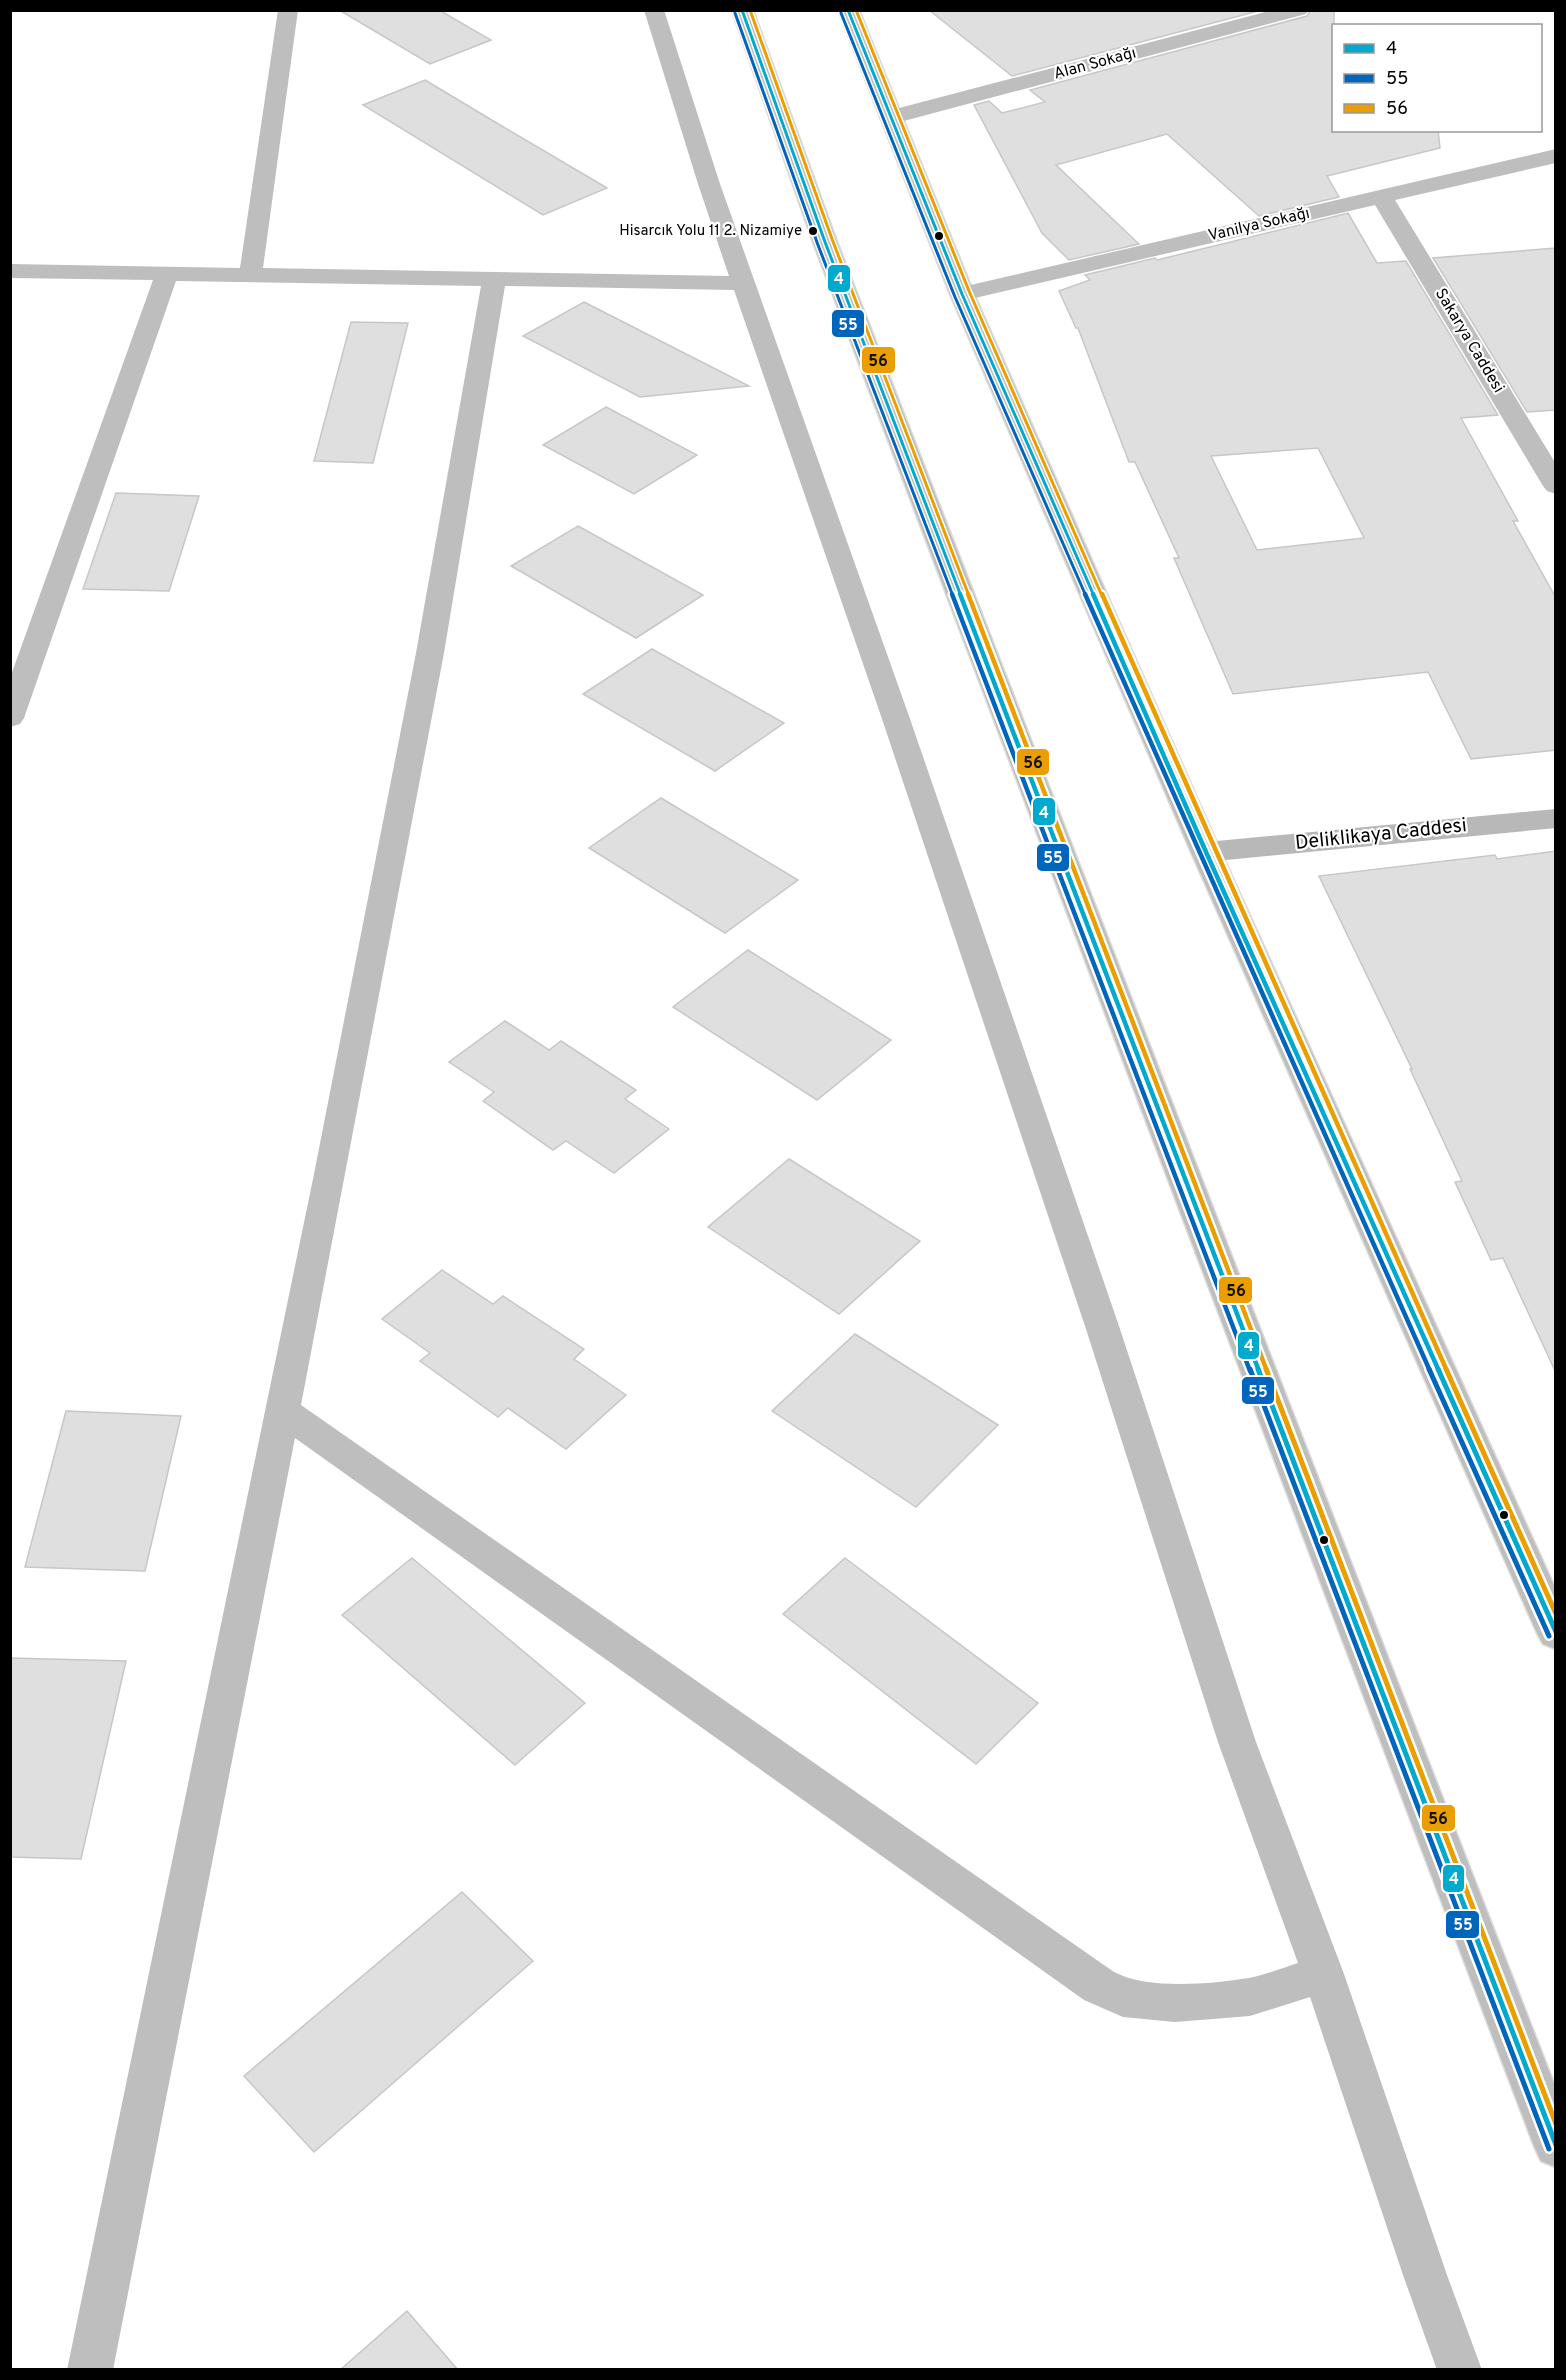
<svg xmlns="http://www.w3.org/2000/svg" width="1566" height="2380" viewBox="0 0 1566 2380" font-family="Overpass,sans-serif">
  <rect width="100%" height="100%" fill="#fff"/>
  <g fill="#dfdfdf" stroke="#c7c7c7" stroke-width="1.5" fill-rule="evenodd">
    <path d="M339,10H439L491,40L430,64Z"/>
    <path d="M929,10H1262L1012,76Z"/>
    <path d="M1311,10H1334V130H1438L1440,148L1327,176L1339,197L1259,216L1167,134L1056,165L1139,244L1069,260L1042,233L974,105L989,101L1002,113L1045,102L1030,90L1307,16Z"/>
    <path d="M425,80L495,122L607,188L543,215L363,105Z"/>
    <path d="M1348,213L1377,263L1406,261L1498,415L1461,418L1518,521H1513L1556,598V750L1471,759L1428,672L1233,694L1174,558H1179L1135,462H1129L1078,328H1076L1059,291L1090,280L1085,275L1155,258L1157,260ZM1318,448L1364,538L1257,550L1211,456Z"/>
    <path d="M1556,248V410L1527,412L1433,258Z"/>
    <path d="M584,302L749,386L640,397L523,336Z"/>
    <path d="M351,322L408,323L373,463L314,461Z"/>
    <path d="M606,407L697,455L634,494L543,445Z"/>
    <path d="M116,493L199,496L169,591L83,589Z"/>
    <path d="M578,526L703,595L636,638L511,566Z"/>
    <path d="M652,649L784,723L715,771L583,694Z"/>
    <path d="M661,798L798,880L725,933L589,848Z"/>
    <path d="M1556,851V1373L1503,1258L1491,1260L1455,1182L1462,1181L1410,1069H1412L1319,876L1495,855L1497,859Z"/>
    <path d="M748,950L891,1040L817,1100L673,1007Z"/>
    <path d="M505,1021L549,1050L561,1041L636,1090L625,1099L669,1129L614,1173L566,1141L553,1150L483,1101L494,1092L449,1062Z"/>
    <path d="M789,1159L920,1241L839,1314L708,1227Z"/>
    <path d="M442,1270L493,1304L503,1296L584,1349L574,1359L626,1395L566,1449L508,1408L498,1417L420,1361L430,1353L382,1319Z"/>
    <path d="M855,1334L998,1425L916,1507L772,1411Z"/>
    <path d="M66,1411L181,1416L145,1571L25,1567Z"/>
    <path d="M412,1558L585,1703L515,1765L342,1615Z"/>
    <path d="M845,1558L1038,1703L976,1764L783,1614Z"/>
    <path d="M10,1658L126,1661L81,1859L10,1857Z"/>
    <path d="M462,1892L533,1961L314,2152L244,2076Z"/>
    <path d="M407,2311L458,2370H340Z"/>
  </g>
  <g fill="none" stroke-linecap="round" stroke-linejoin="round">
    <defs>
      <g id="highway">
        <path d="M732,10H753L837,242L1556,2089V2167L1541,2161L1534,2146L813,242Z"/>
        <path d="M838,10H859L974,294L1221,852L1556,1590V1649L1543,1644L1537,1633L1191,852L950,294Z"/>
      </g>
    </defs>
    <use href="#highway" stroke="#dbdbdb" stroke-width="3"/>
    <g fill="#bebebe" fill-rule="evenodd">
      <path d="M278,10H298L263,268L729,276L698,184L644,10H664L720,184L909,716L1119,1326L1256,1742L1344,1974L1447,2275L1482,2370H1437L1403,2275L1310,1997L1250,2016L1175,2022L1123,2017L1084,2000L295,1438L113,2370H67L314,1174L416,653L481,286L176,281L24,718L20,724L10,727V678L153,280L10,278V264L240,268ZM505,286L734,290L881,716L1085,1326L1218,1742L1298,1963C1282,1968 1265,1975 1249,1978C1210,1984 1148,1990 1114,1972L301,1405L444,653Z"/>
      <path d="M1273,10H1309L1306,14L900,122L892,124L884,122L881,117L884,112Z"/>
      <path d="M1556,149V163L1395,200L1556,464V494L1547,491L1543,486L1375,205L962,301L954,299L950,294L954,289L962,287Z"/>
    </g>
    <path fill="#b8b8b8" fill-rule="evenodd" d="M1556,809V828L1206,862L1196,859L1191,852L1196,845L1206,842Z"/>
    <use href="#highway" fill="#bebebe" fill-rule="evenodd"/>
    <defs>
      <g id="bus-1-far2">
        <path d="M742,10L825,242L961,596"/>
        <path d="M848,10L962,294L1094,596"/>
      </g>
      <g id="bus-1-far1">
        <path d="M960,594L1259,1371"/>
        <path d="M1093,594L1206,852L1439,1371"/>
      </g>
      <g id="bus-1">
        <path d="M1258,1369L1556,2145"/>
        <path d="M1438,1369L1556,1632"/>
      </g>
      <g id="bus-2-far2">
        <path d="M735,13L818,245L953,596"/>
        <path d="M841,13L955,297L1086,596"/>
      </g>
      <g id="bus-2-far1">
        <path d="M952,594L1250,1371"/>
        <path d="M1085,594L1430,1371"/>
      </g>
      <g id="bus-2">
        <path d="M1250,1369L1549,2149"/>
        <path d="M1429,1369L1549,1636"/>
      </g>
      <g id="bus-3-far2">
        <path d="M750,10L832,239L969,596"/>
        <path d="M856,10L969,291L1102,596"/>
      </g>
      <g id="bus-3-far1">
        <path d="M968,594L1267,1371"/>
        <path d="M1102,594L1447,1371"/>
      </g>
      <g id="bus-3">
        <path d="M1266,1369L1556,2124"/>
        <path d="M1446,1369L1556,1614"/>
      </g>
    </defs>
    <use href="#bus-1-far2" stroke="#fff" stroke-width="6"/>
    <use href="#bus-1-far1" stroke="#fff" stroke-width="9"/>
    <use href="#bus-1" stroke="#fff" stroke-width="10"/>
    <use href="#bus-2-far2" stroke="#fff" stroke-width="6"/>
    <use href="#bus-2-far1" stroke="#fff" stroke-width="9"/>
    <use href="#bus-2" stroke="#fff" stroke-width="10"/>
    <use href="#bus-3-far2" stroke="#fff" stroke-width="6"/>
    <use href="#bus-3-far1" stroke="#fff" stroke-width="9"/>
    <use href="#bus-3" stroke="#fff" stroke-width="10"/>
    <use href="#bus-1-far2" stroke="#00a9ce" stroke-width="3"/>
    <use href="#bus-1-far1" stroke="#00a9ce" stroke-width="4.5"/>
    <use href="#bus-1" stroke="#00a9ce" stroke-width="5"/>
    <use href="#bus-2-far2" stroke="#0065bd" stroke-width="3"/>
    <use href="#bus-2-far1" stroke="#0065bd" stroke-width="4.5"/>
    <use href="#bus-2" stroke="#0065bd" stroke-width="5"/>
    <use href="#bus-3-far2" stroke="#eb9e00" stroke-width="3"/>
    <use href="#bus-3-far1" stroke="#eb9e00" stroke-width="4.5"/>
    <use href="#bus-3" stroke="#eb9e00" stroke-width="5"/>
  </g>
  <g fill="#000" stroke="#fff" stroke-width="2">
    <circle cx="813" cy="231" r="5"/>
    <circle cx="939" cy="236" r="5"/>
    <circle cx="1504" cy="1515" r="5"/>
    <circle cx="1324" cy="1540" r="5"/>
  </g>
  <g text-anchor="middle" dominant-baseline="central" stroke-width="4.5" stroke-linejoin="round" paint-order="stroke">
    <g font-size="15" fill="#000" stroke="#fff" text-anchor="end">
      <text x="802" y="231">Hisarcık Yolu 11 2. Nizamiye</text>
    </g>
    <g font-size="16" fill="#000" stroke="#fff">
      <text transform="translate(1095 64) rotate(-15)">Alan Sokağı</text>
      <text transform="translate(1259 225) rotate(-13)">Vanilya Sokağı</text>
      <text transform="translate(1469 341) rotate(59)">Sakarya Caddesi</text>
    </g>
    <g font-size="20" fill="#000" stroke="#fff">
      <text transform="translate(1381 835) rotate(-6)">Deliklikaya Caddesi</text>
    </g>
  </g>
  <g stroke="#fff" stroke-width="2">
    <rect x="827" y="264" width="24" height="29" rx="6" fill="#00a9ce"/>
    <rect x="831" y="309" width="34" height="29" rx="6" fill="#0065bd"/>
    <rect x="861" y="346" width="35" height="28" rx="6" fill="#eb9e00"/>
    <rect x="1016" y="748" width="34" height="28" rx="6" fill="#eb9e00"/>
    <rect x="1032" y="797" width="24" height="29" rx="6" fill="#00a9ce"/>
    <rect x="1036" y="843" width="34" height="29" rx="6" fill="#0065bd"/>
    <rect x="1218" y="1276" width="35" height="28" rx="6" fill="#eb9e00"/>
    <rect x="1237" y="1331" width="23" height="29" rx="6" fill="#00a9ce"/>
    <rect x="1241" y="1376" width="34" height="29" rx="6" fill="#0065bd"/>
    <rect x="1421" y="1804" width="35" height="28" rx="6" fill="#eb9e00"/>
    <rect x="1442" y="1864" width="23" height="29" rx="6" fill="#00a9ce"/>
    <rect x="1445" y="1910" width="35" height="29" rx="6" fill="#0065bd"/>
  </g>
  <g font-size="16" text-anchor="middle" font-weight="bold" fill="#fff">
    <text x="839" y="284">4</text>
    <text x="848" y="330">55</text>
    <text x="1044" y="818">4</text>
    <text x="1053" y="863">55</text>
    <text x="1249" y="1351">4</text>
    <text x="1258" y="1397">55</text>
    <text x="1454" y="1884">4</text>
    <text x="1463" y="1930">55</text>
  </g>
  <g font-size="16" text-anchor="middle" font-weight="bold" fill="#111">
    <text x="878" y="366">56</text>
    <text x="1033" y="768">56</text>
    <text x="1236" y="1296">56</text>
    <text x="1438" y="1824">56</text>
  </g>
  <rect width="1566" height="2380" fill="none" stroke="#000000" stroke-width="24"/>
  <rect x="1332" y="24" width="210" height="108" fill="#ffffff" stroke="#999999" stroke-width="1.5"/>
  <rect x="1344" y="44" width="30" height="9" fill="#00a9ce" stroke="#999999" stroke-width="1.5"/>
  <text x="1386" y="54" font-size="18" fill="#000000">4</text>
  <rect x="1344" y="74" width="30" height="9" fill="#0065bd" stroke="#999999" stroke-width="1.5"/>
  <text x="1386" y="84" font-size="18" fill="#000000">55</text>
  <rect x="1344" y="104" width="30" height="9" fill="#eb9e00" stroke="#999999" stroke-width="1.5"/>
  <text x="1386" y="114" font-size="18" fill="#000000">56</text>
</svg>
